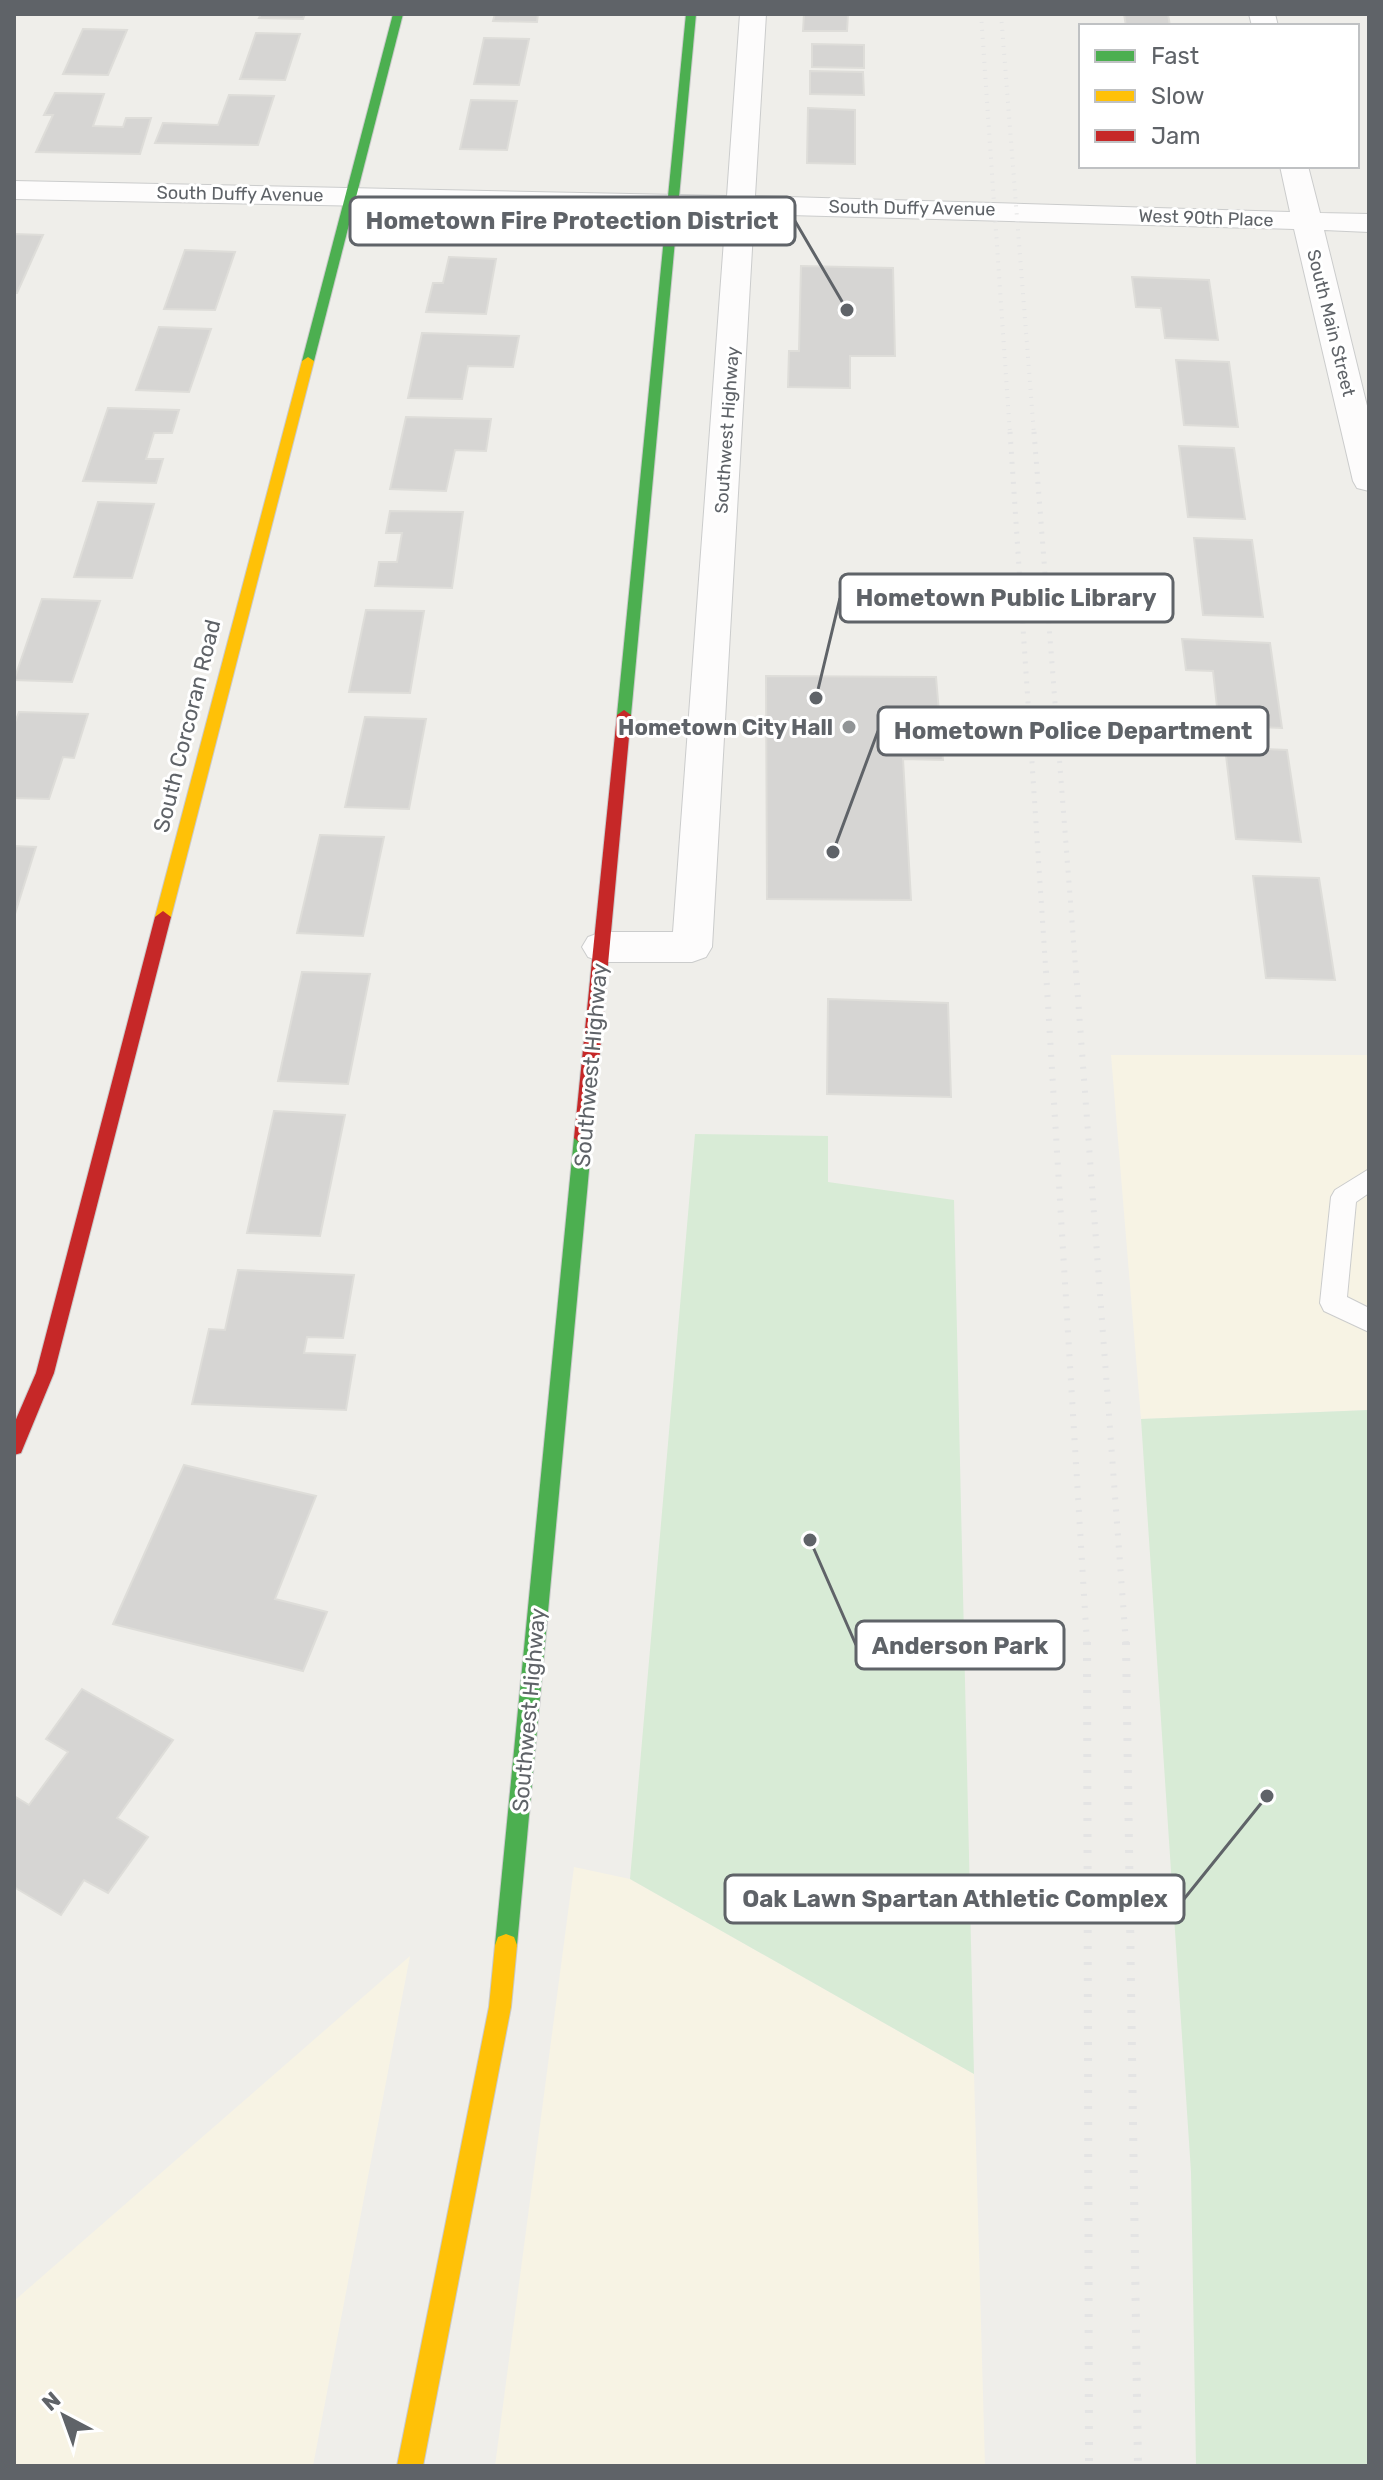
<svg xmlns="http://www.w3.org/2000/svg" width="1383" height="2480" viewBox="0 0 1383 2480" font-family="Rubik,sans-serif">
  <rect width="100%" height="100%" fill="#efeeea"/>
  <g fill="#f7f3e4">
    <path d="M1111,1055H1369V1410L1141,1419Z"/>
    <path d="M574,1867L630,1879L974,2074L985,2466H495Z"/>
    <path d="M410,1956L313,2466H14V2301Z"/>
  </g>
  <g fill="#d8ebd6">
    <path d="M695,1134L828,1136V1182L954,1200L974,2074L630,1879Z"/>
    <path d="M1369,1410V2466H1196L1191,2172L1141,1419Z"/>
  </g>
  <g fill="#d6d5d3" stroke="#deddd9" stroke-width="2">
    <path d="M261,14H305L303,19L259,18Z"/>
    <path d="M495,14H538L537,22L493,21Z"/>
    <path d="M804,14H848L847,31H803Z"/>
    <path d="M1124,14H1168L1170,26H1126Z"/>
    <path d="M83,29L127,30L108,75L63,74Z"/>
    <path d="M256,33L300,34L285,80L240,79Z"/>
    <path d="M484,38L529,39L519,85L474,84Z"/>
    <path d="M812,44L864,45V68L812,67Z"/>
    <path d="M810,71L863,72L864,95L810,94Z"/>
    <path d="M55,93L104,94L93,126L123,127L126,118H151L140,154L36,152L53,115H44Z"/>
    <path d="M229,95L274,96L258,145L155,143L163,123L218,125Z"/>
    <path d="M471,100L517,101L507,150L460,149Z"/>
    <path d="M808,108L855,110V164L807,163Z"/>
    <path d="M14,234L43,235L17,293H14Z"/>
    <path d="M185,250L235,252L215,310L164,309Z"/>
    <path d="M449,257L496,259L486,314L426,312L433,283H443Z"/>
    <path d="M801,266L893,268L895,356H850V388L788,387L789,351H799Z"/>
    <path d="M1132,277L1209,280L1218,340L1165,338L1161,308L1136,307Z"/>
    <path d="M159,327L211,329L189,392L136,390Z"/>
    <path d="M422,333L519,336L513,367L468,366L462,399L408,398Z"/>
    <path d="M1176,360L1229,362L1238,427L1184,425Z"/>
    <path d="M108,408L179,410L172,433H154L146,459H163L156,483L83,481Z"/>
    <path d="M406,417L491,419L486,451L455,450L446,491L390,489Z"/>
    <path d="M1179,446L1234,448L1245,519L1188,517Z"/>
    <path d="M98,502L154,504L132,578L74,577Z"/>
    <path d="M390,511L463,512L452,588L375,586L379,562H397L402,533H386Z"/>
    <path d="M1194,538L1252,540L1263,617L1203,615Z"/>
    <path d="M42,599L100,601L72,682L14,680Z"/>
    <path d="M366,610L424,611L410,693L349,692Z"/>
    <path d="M1182,639L1270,643L1282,728L1219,725L1213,671L1186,670Z"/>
    <path d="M766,676L936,677L943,760L903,759L911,900L767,899Z"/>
    <path d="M19,712L88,714L74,758L63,757L49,799L14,798V725Z"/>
    <path d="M365,717L426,719L409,809L345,807Z"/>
    <path d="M1225,747L1287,750L1301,842L1236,839Z"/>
    <path d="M320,835L384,837L363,936L297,933Z"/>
    <path d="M14,846L36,847L14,917Z"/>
    <path d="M1253,876L1319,878L1335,980L1266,978Z"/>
    <path d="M302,972L370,974L348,1084L278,1081Z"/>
    <path d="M828,999L948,1003L951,1097L827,1094Z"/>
    <path d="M274,1111L345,1115L320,1236L247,1233Z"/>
    <path d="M238,1270L354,1275L343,1338L307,1337L304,1353L355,1355L346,1410L192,1404L209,1329L225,1330Z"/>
    <path d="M184,1465L316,1496L275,1599L327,1612L303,1671L113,1624Z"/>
    <path d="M82,1689L173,1740L117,1818L148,1837L108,1893L84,1880L61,1915L14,1887V1796L29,1805L68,1752L46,1739Z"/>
  </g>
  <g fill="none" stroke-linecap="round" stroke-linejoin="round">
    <defs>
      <path id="lane" d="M1369,1169V1193L1356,1202L1347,1297L1369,1308V1332L1324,1311L1320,1303L1331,1197L1335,1190Z"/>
      <g id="street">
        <path d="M740,14H766L755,196L1290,212L1280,166H1308L1320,213L1369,214V232L1324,230L1369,414V491L1357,488L1353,481L1294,229L754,214L712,947L706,957L692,962H602L588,957L582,947L588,937L602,932H673L726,213L14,199V181L727,196Z"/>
        <path d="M1249,14H1275L1278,26H1252Z"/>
      </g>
      <g id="fast">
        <path d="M393,14H403L314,361L308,365L302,361Z"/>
        <path d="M686,14H696L631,715L624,720L617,715Z"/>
        <path d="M583,1131L592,1138L517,1945L514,1953L506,1956L498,1953L495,1945L574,1138Z"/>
      </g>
      <g id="slow">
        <path d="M308,357L314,361L171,917L163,923L155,917L302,361Z"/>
        <path d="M506,1934L514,1937L517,1945L511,2007L423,2466H397L489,2007L495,1945L498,1937Z"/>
      </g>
      <g id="jam">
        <path d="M624,710L631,715L592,1138L583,1145L574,1138L617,715Z"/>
        <path d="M163,911L171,917L54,1373L21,1453L14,1455V1424L36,1373L155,917Z"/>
      </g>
    </defs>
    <use href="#lane" stroke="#cbcccc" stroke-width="2"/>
    <use href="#street" stroke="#cbcccc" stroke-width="2"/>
    <use href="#fast" stroke="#cacacb" stroke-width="2"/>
    <use href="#slow" stroke="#cacacb" stroke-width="2"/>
    <use href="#jam" stroke="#cacacb" stroke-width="2"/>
    <use href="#lane" fill="#fdfcfc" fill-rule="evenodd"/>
    <use href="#street" fill="#fdfcfc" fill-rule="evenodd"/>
    <use href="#fast" fill="#4caf50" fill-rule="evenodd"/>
    <use href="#slow" fill="#ffc107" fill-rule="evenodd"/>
    <use href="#jam" fill="#c62828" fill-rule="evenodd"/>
    <g stroke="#e4e4e4" stroke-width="4" stroke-dasharray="1 7" stroke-linecap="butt">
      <path d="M981,14L1010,434"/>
      <path d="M1001,14L1034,434"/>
    </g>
    <g stroke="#e4e4e4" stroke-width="5" stroke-dasharray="2 8" stroke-linecap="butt">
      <path d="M1010,432L1046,973"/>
      <path d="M1034,432L1076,973"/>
    </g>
    <g stroke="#e4e4e4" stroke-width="6" stroke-dasharray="2 10" stroke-linecap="butt">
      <path d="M1046,971L1087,1644"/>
      <path d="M1076,971L1126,1644"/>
    </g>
    <g stroke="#e4e4e4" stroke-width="8" stroke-dasharray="3 13" stroke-linecap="butt">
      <path d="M1087,1642L1089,2466"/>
      <path d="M1126,1642L1138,2466"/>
    </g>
  </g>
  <circle fill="#919496" stroke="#fff" stroke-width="3" cx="849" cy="727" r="8"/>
  <g text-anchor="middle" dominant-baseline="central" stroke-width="6" stroke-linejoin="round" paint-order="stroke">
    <g font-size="18" fill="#5f6368" stroke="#fff">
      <text transform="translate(240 194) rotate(1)">South Duffy Avenue</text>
      <text transform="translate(912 208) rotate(1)">South Duffy Avenue</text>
      <text transform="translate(1206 218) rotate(2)">West 90th Place</text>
      <text transform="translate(1331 323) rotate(76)">South Main Street</text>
      <text transform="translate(727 430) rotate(-86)">Southwest Highway</text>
    </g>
    <g font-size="22" fill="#5f6368" stroke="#fff">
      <text transform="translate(187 726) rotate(-76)">South Corcoran Road</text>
      <text transform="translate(591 1065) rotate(-85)">Southwest Highway</text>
      <text transform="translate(529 1710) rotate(-85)">Southwest Highway</text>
    </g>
    <g font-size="22" font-weight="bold" fill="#5f6368" stroke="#fff" text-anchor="end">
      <text x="833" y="727">Hometown City Hall</text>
    </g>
  </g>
  <path fill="none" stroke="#5f6368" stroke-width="3" d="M847 310L795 221M816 698L840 598M833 852L878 731M810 1540L856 1645M1267 1796L1184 1899"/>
  <g fill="#5f6368" stroke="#fff" stroke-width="3">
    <circle cx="847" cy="310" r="8"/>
    <circle cx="816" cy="698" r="8"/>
    <circle cx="833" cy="852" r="8"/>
    <circle cx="810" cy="1540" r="8"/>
    <circle cx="1267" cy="1796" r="8"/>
  </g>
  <g fill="#fff" stroke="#5f6368" stroke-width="3">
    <rect x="350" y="197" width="445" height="48" rx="8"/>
    <rect x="840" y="574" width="333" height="48" rx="8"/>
    <rect x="878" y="707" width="390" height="48" rx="8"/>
    <rect x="856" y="1621" width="208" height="48" rx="8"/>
    <rect x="725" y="1875" width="459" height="48" rx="8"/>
  </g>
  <g font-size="24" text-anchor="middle" font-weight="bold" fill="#5f6368">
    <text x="572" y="229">Hometown Fire Protection District</text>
    <text x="1006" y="606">Hometown Public Library</text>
    <text x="1073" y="739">Hometown Police Department</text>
    <text x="960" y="1654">Anderson Park</text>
    <text x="955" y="1907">Oak Lawn Spartan Athletic Complex</text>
  </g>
  <rect width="1383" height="2480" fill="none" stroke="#5f6368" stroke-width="32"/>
  <rect x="1079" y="24" width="280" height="144" fill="#ffffff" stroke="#bfc1c3" stroke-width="2"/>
  <rect x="1095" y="50" width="40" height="12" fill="#4caf50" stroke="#bfc1c3" stroke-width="2"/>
  <text x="1151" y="64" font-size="24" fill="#5f6368">Fast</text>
  <rect x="1095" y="90" width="40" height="12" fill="#ffc107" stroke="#bfc1c3" stroke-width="2"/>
  <text x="1151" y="104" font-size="24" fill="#5f6368">Slow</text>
  <rect x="1095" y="130" width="40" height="12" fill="#c62828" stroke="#bfc1c3" stroke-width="2"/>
  <text x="1151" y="144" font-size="24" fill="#5f6368">Jam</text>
  <g transform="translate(64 2416) rotate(319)" stroke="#ffffff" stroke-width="6" paint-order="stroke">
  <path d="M0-6L14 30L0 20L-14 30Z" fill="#5f6368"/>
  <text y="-12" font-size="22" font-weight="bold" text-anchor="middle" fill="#5f6368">N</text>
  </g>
</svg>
